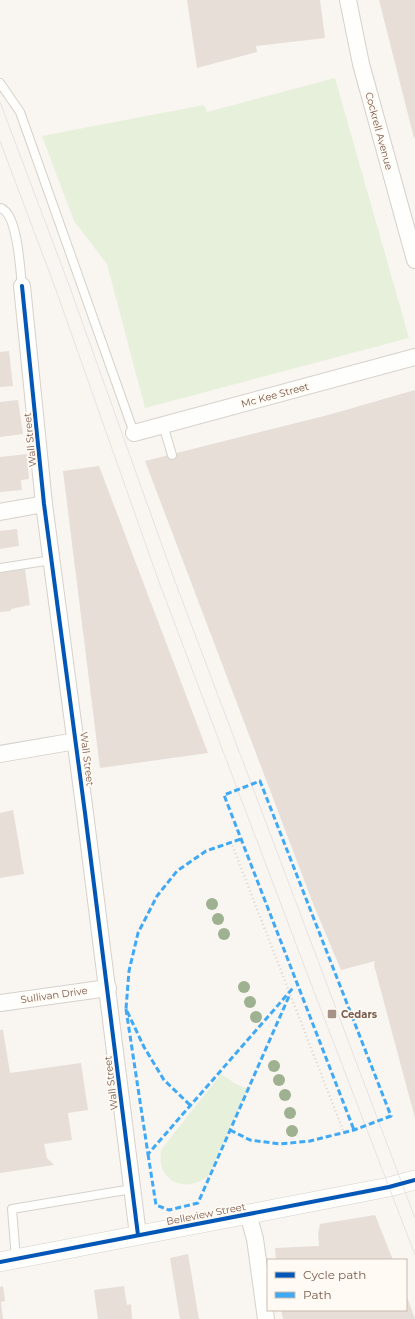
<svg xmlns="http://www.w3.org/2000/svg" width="415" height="1319" viewBox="0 0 415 1319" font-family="Montserrat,sans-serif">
  <rect width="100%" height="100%" fill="#f9f5f0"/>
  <g fill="#e7f0db">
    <path d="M335,78L409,338L145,408L107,264L74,221L42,136L204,105L207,112Z"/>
    <path d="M221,1074L236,1084L248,1089L208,1176C184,1195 156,1180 161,1150Z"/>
  </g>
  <g fill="#e6ded7">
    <path d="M187,0H320L325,38L256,46L257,52L197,68Z"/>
    <path d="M379,0H415V138H414Z"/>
    <path d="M9,351L13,386L0,387V352Z"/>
    <path d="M415,390V1118L374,965L375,961L341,970L314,906L145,461L328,415Z"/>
    <path d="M18,400L23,434L0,437V402Z"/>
    <path d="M27,454L29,479L21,480L22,490L0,492V457Z"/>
    <path d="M99,466L208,753L100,768L63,471Z"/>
    <path d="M17,529L19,546L0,549V531Z"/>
    <path d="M25,569L30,605L11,609V611L0,612V573Z"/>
    <path d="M13,810L24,874L0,878V813Z"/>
    <path d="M0,1030H3L10,1073L81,1063L88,1110L68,1113L72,1140L44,1144L47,1158L54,1165L0,1173Z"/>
    <path d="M375,1215L393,1260H276L275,1248L319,1246L318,1234L320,1224Z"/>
    <path d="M188,1254L199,1319H180L170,1258Z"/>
    <path d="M3,1286L5,1301L1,1302L3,1319H0V1287Z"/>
    <path d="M124,1286L127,1305L131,1304L132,1319H98L94,1290Z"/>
    <path d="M406,1294L415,1319H283L281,1310H406Z"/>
  </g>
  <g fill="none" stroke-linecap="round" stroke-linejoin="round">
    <defs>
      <g id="service">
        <path d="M0,83L20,112L134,433"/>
        <path d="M0,208C18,212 20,270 22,286"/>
        <path d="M163,425L172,455"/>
        <path d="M0,568L52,560"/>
        <path d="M16,1259L12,1209L132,1189"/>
      </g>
      <g id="minor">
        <path d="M348,0L361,64L415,260"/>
        <path d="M22,286L44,504L85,813L138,1235"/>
        <path d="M134,433L415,357"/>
        <path d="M0,512L44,504"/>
        <path d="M0,754L76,741"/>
        <path d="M0,1003L108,988"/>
        <path d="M248,1214L255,1239L266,1319"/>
      </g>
      <path id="tertiary" d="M0,1262L389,1187L415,1180"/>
    </defs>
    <use href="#service" stroke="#d7d1cb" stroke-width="10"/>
    <use href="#minor" stroke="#d7d1cb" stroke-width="18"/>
    <use href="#tertiary" stroke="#d7d1cb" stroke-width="20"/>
    <path stroke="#dcd5d0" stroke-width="2.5" stroke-dasharray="1 3" stroke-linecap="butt" d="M231,842L344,1133"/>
    <use href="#service" stroke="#fefefd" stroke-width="8"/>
    <use href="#minor" stroke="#fefefd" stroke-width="16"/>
    <use href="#tertiary" stroke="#fefefd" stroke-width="19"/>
    <g stroke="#e6e3e7" stroke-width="1">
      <path d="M0,102L69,285L173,576L415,1218"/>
      <path d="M0,141L56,290L159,582L310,981L415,1255"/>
    </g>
    <g stroke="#3fa9f5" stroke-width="3" stroke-dasharray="6 3" stroke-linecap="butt">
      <path d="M126,1009L148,1154L293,988"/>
      <path d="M190,1105L164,1080L144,1047L126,1009L129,971L138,933L157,896L177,871L206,851L241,839"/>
      <path d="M230,1130L250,1140L280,1144L310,1141L354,1130L391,1116L260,781L224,795L354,1130"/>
      <path d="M148,1154L156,1205L169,1210L198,1203L290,994"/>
    </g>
    <defs>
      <g id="cycleway">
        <path d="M22,286L44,504L85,813L138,1235"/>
        <path d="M0,1262L389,1187L415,1180"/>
      </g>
    </defs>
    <use href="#cycleway" stroke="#fffaf3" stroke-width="6"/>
    <use href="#cycleway" stroke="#0057b8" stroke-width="4"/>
  </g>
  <g fill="#9eb190">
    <circle cx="212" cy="904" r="6"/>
    <circle cx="218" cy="919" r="6"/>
    <circle cx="224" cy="934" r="6"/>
    <circle cx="244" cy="987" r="6"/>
    <circle cx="250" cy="1002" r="6"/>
    <circle cx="256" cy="1017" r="6"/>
    <circle cx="274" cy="1066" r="6"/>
    <circle cx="279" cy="1080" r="6"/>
    <circle cx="285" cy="1095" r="6"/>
    <circle cx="290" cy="1113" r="6"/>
    <circle cx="292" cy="1131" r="6"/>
  </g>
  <rect fill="#a69286" stroke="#fffaf3" stroke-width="1.5" x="327" y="1009" width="10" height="10" rx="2"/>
  <g text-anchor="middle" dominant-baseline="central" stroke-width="3.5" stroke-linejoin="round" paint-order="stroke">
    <g font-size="10" fill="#7a5c4d" stroke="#fffaf3">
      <text transform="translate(379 131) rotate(75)">Cockrell Avenue</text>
      <text transform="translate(275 395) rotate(-15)">Mc Kee Street</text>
      <text transform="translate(30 440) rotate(-96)">Wall Street</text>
      <text transform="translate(87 759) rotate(83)">Wall Street</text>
      <text transform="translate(54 995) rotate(-8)">Sullivan Drive</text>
      <text transform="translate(111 1083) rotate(-97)">Wall Street</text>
      <text transform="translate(206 1214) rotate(-11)">Belleview Street</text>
    </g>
    <g font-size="10" font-weight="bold" fill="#7a5c4d" stroke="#fffaf3" text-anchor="start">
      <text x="341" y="1014">Cedars</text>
    </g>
  </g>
  <rect x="267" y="1259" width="140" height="52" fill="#fffaf3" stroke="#cabbb1"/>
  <rect x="275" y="1272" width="20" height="6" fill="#0057b8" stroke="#cabbb1"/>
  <text x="303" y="1279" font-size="12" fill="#7a5c4d">Cycle path</text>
  <rect x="275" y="1292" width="20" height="6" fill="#3fa9f5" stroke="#cabbb1"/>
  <text x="303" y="1299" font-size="12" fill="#7a5c4d">Path</text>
</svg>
